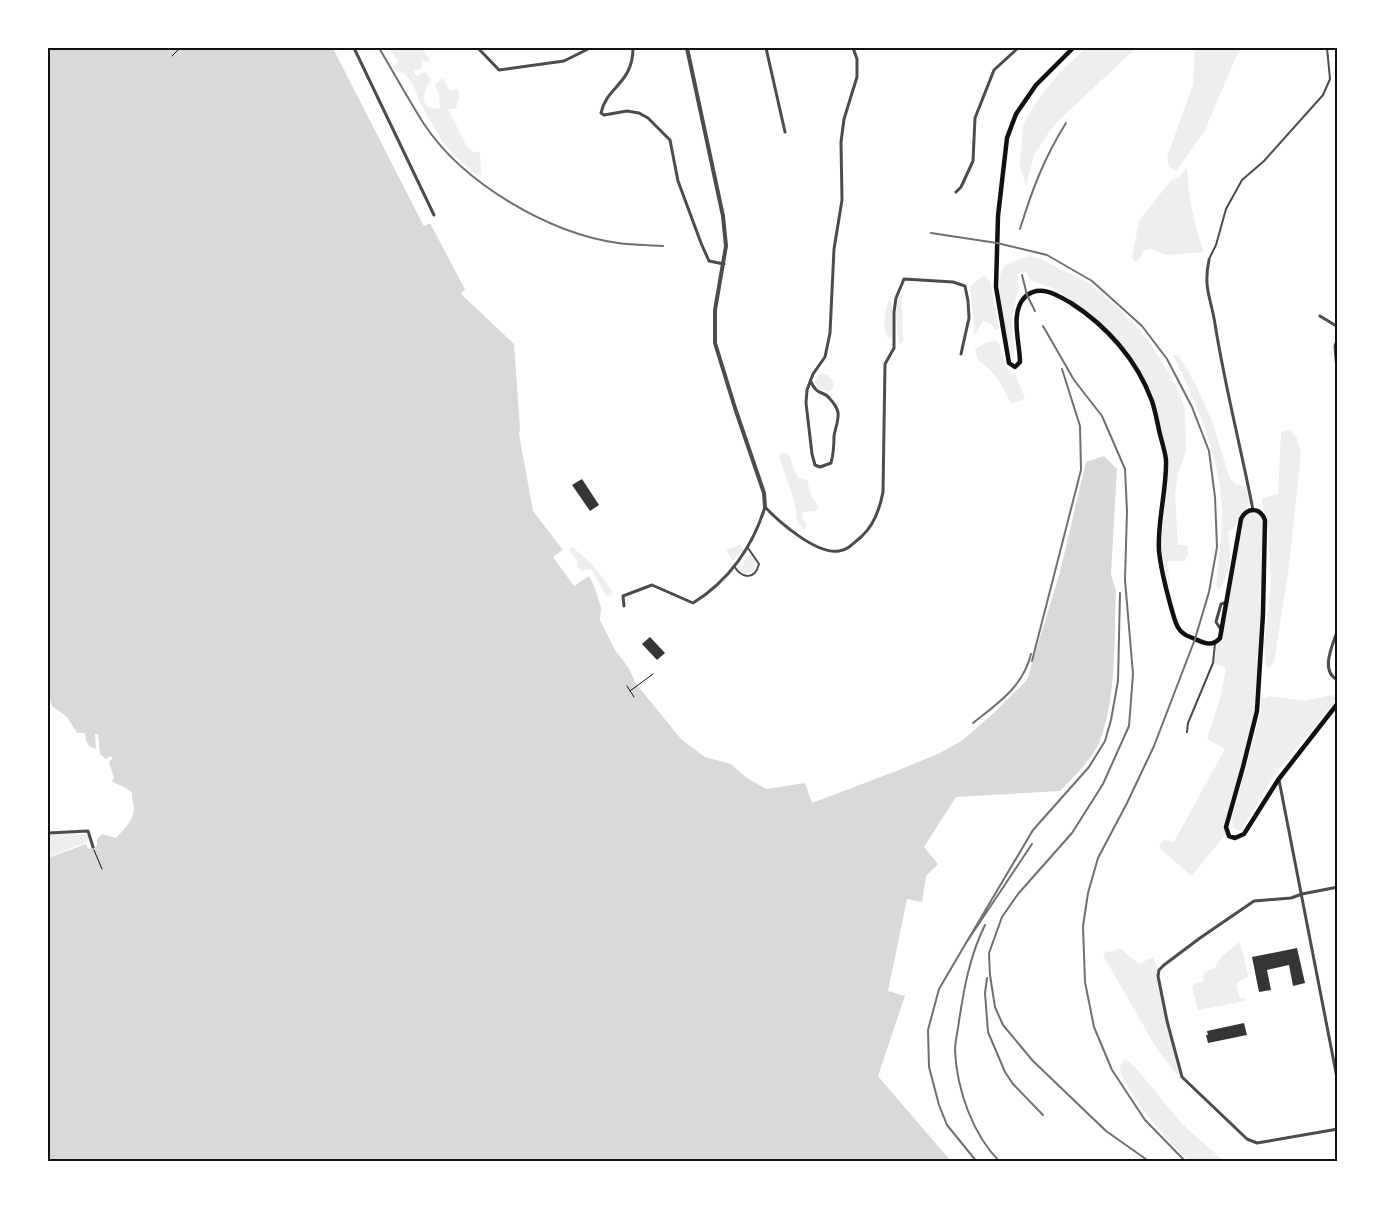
<svg xmlns="http://www.w3.org/2000/svg" width="1385" height="1209" viewBox="0 0 1385 1209" font-family="'Source Serif 4',serif">
  <rect width="100%" height="100%" fill="#fff"/>
  <g fill="#eee">
    <path d="M389,48H426L424,51L430,60L427,62L422,60V68L414,71L415,75L418,76L425,71L431,80C422,92 419,112 440,108L439,94L435,85L443,78L450,91L457,89C462,96 459,101 455,109H448L467,147L474,153L480,151L481,175L478,176L457,158L442,141L420,103L413,84L404,73L397,72L393,66L399,62Z"/>
    <path d="M1086,48H1136L1059,120L1049,132L1034,155L1026,186L1020,166L1023,125L1035,104L1060,72Z"/>
    <path d="M1195,48H1242L1235,59L1205,130L1176,171L1169,166L1167,157L1193,85Z"/>
    <path d="M1187,167C1188,195 1194,226 1204,252L1166,255L1152,249L1143,251L1140,259L1135,262L1132,258L1139,221L1172,179L1179,177Z"/>
    <path d="M1029,256L1041,259L1087,282L1107,298L1131,320L1148,340L1161,360L1177,388L1185,409L1186,451L1178,473L1175,495L1178,545H1187L1188,554L1185,561H1167L1171,595L1161,551L1168,459L1154,400L1142,373L1110,330L1090,314L1055,289L1030,280L1026,271L1017,274L1019,287L1012,316L1014,356L1013,360C1008,345 992,277 1004,267C1009,261 1022,259 1029,256Z"/>
    <path d="M985,275L991,284L999,330H996L991,324L983,321L975,335L970,286Z"/>
    <path d="M902,292L903,341L899,344C898,327 892,307 902,292Z"/>
    <path d="M889,300L892,304V336L888,338C882,329 885,309 889,300Z"/>
    <path d="M996,340C1006,352 1000,370 1016,376L1025,399L1011,403C1005,393 1000,380 991,371C982,360 979,368 975,349L987,342Z"/>
    <path d="M1173,355L1179,356L1195,383L1212,421L1230,479L1237,485L1246,486L1251,503L1242,512L1235,527L1228,532C1231,554 1232,571 1219,590L1216,586C1219,556 1224,525 1221,495C1216,448 1194,398 1173,355Z"/>
    <path d="M819,374L827,375L834,382L832,390L828,392L817,387L815,382Z"/>
    <path d="M1290,430L1297,438L1301,452L1289,567L1274,662L1270,667H1266L1264,644L1271,584L1267,517L1262,507V498L1278,494L1281,432Z"/>
    <path d="M783,452L789,456L798,478L807,480L811,495L819,508C815,512 812,512 808,511L803,513L802,518L807,526L804,530L796,519C799,506 783,471 779,455Z"/>
    <path d="M1253,510L1265,520L1257,711L1226,827L1227,833L1191,876L1159,847L1164,840L1174,842L1225,749L1207,739L1220,699L1226,668L1213,663L1215,643L1218,641L1241,519Z"/>
    <path d="M739,545H741L744,549L734,560H732L726,550Z"/>
    <path d="M572,547C589,560 602,574 612,592V595L606,596L592,570L588,569L582,572L577,566L578,562L569,550Z"/>
    <path d="M750,553C756,559 757,564 753,571L746,574L739,569Z"/>
    <path d="M1337,694V699L1275,774L1242,829L1239,831L1233,828L1232,818L1261,711V696L1264,699L1269,696L1305,701Z"/>
    <path d="M54,834H86L89,839L87,842L48,857V836Z"/>
    <path d="M1238,943H1240L1248,975V977L1238,982L1236,986L1240,998H1245V1001L1198,1010L1192,986L1194,984L1203,982L1204,973L1215,968L1220,958Z"/>
    <path d="M1120,948L1139,964L1153,957L1159,972L1180,1073L1177,1075L1157,1049L1103,955L1106,951L1110,952Z"/>
    <path d="M1125,1059L1136,1068L1182,1124L1224,1161C1215,1162 1202,1164 1193,1162C1178,1157 1121,1086 1120,1069C1120,1065 1122,1062 1125,1059Z"/>
  </g>
  <path fill="#d9d9d9" d="M48,48H333L424,226L430,223L460,280L465,289L461,294L514,344L520,428L519,434L533,511L563,550L553,557L574,586L589,576L595,588L601,608L600,620L615,650L628,667L637,685L681,739L705,757L731,764L747,778L766,789L805,783L812,803L899,770L940,753L963,740L996,711L1027,680L1060,572L1086,462L1104,456L1117,469L1111,575L1116,590C1114,638 1117,699 1099,743C1092,759 1072,779 1060,791L956,797L924,847L938,864L926,876L922,902L907,899L888,991L905,996L878,1076L951,1161H48V858L86,844L88,849L97,846V839L102,834L116,838C123,830 134,820 134,809C134,803 131,799 132,793C126,786 119,786 112,781L114,778L109,762L113,758L110,756L106,759L100,754L98,734H95L96,749L89,746L86,741L85,733H77L67,717L52,706L50,700L48,699Z"/>
  <g fill="#fff">
    <path d="M333,48H336L425,223L430,221L433,222L424,226Z"/>
    <path d="M881,1075L953,1160L954,1162L951,1161L878,1076Z"/>
  </g>
  <g fill="#353535">
    <path d="M582,479L599,505L590,511L572,485Z"/>
    <path d="M650,637L665,653L657,660L642,644Z"/>
    <path d="M1297,948L1305,983L1293,986L1289,965L1267,970L1271,990L1259,992L1252,957Z"/>
    <path d="M1244,1023L1247,1035L1208,1043L1206,1035H1208L1207,1031Z"/>
  </g>
  <g fill="none" stroke-linecap="round" stroke-linejoin="round">
    <g stroke="#111" stroke-width="1">
      <path d="M172,56L180,48"/>
      <path d="M627,686L634,697"/>
      <path d="M630,691L653,674"/>
      <path d="M94,850L102,869"/>
    </g>
    <g stroke="#4c4c4c" stroke-width="2">
      <path d="M1209,259L1216,245L1226,209L1242,180L1264,161L1323,95L1330,79L1327,48"/>
      <path d="M734,566C742,579 755,580 759,564L748,548"/>
      <path d="M1187,732L1188,723L1213,663L1215,643"/>
    </g>
    <g stroke="#4c4c4c" stroke-width="3">
      <path d="M354,48L434,215"/>
      <path d="M478,48L499,70L564,61L590,48"/>
      <path d="M633,48C633,84 606,87 601,113L604,115L627,111L639,113L648,118L670,140L678,181L701,243L709,261L724,264"/>
      <path d="M766,48L785,132"/>
      <path d="M956,192L961,187L973,161L975,118L994,70L1018,48"/>
      <path d="M1209,260C1203,288 1211,298 1215,324C1225,387 1241,448 1253,510"/>
      <path d="M1320,316L1338,327"/>
      <path d="M1338,338L1335,346L1338,383"/>
      <path d="M811,382C818,397 824,390 830,399C833,402 838,409 838,413C839,420 835,429 834,436C834,446 834,452 831,463L820,467L815,465L812,454L806,403L807,390L813,374L825,357L830,333L834,249L842,200L841,142L844,119L857,77V59L853,48"/>
      <path d="M624,606L623,596L652,585L693,603C729,581 753,546 765,507C779,522 817,555 839,551C848,550 855,542 862,536C874,525 880,508 883,492L885,364L894,348V312L896,298L904,279L953,282L965,286L968,301L969,318L961,354"/>
      <path d="M1338,629C1333,644 1319,672 1338,680"/>
      <path d="M1222,631L1216,622L1221,604L1227,602"/>
      <path d="M1279,780L1338,1083"/>
      <path d="M48,833L88,831L93,847"/>
      <path d="M1338,887L1302,894L1291,898L1254,901L1200,938L1164,965L1159,970L1158,976L1167,1021L1182,1077L1247,1139L1257,1143L1338,1129"/>
    </g>
    <path stroke="#4c4c4c" stroke-width="4" d="M687,48L723,216L726,246L715,310V343L735,408L764,493L765,507"/>
    <path stroke="#111" stroke-width="4.5" d="M1073,48L1036,85L1016,114L1007,138L998,216L996,287L1009,363L1015,367L1020,362C1020,343 1009,311 1026,296C1040,284 1057,295 1071,303C1107,326 1137,360 1152,401C1155,410 1157,421 1159,430C1161,440 1165,450 1166,460C1167,489 1157,522 1159,551C1161,570 1166,589 1171,607C1175,620 1176,632 1190,637C1201,641 1211,649 1220,638L1241,519C1247,507 1260,507 1265,520L1263,614L1257,711L1243,767L1226,827L1229,836L1235,838L1244,834L1278,780L1338,703"/>
    <g stroke="#707070" stroke-width="2">
      <path d="M379,48C394,73 408,99 424,124C463,183 548,233 618,243C633,245 648,245 663,246"/>
      <path d="M1020,229C1032,190 1044,158 1066,123"/>
      <path d="M931,233L997,243L1047,255L1092,281L1142,326L1167,359L1192,407L1209,451L1215,497L1217,547L1209,592L1195,639L1154,746L1127,803L1098,858L1088,893L1083,926L1085,982L1094,1027L1112,1070L1145,1120L1186,1162"/>
      <path d="M1022,275L1027,295L1035,311"/>
      <path d="M1043,326L1074,380L1102,416L1125,469L1127,511L1125,580L1133,674L1129,726L1103,784L1072,833L1018,894L1002,917L989,953L990,975L995,1007L1003,1025L1033,1061L1106,1131L1150,1162"/>
      <path d="M1032,661L1081,470L1080,426L1062,369"/>
      <path d="M973,723C997,704 1023,687 1031,654"/>
      <path d="M1032,844L966,943L1033,830L1089,767L1105,741L1111,720L1118,681L1120,593"/>
      <path d="M985,925C970,955 964,988 959,1021C958,1030 955,1041 955,1051C957,1089 972,1134 1000,1162"/>
      <path d="M966,943L939,989L928,1030L929,1067L939,1105L947,1125L977,1162"/>
      <path d="M987,978L985,993L988,1032L1005,1072L1013,1084L1043,1115"/>
    </g>
  </g>
  <rect width="1385" height="1209" fill="none" stroke="#ffffff" stroke-width="98"/>
  <rect x="49" y="49" width="1287" height="1111" fill="none" stroke="#111" stroke-width="2"/>
</svg>
